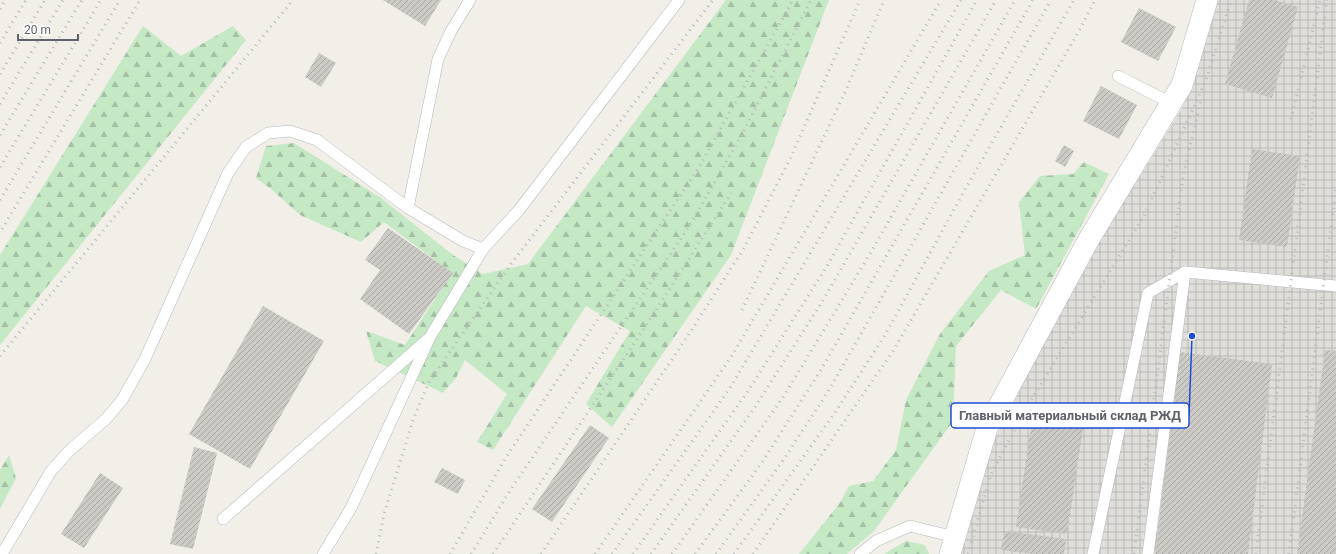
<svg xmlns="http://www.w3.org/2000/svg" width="1336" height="554" viewBox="0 0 1336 554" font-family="Roboto,sans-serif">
  <defs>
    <pattern id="industrial-grid" width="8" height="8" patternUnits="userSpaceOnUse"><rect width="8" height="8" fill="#e0deda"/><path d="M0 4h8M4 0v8" fill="none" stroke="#b9b8b5"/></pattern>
    <pattern id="forest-firs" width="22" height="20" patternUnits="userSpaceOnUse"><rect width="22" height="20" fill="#c5e8c5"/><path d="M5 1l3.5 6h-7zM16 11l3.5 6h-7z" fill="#a3c0a4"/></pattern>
    <pattern id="building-hatch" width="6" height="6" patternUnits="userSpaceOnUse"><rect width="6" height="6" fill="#cccac5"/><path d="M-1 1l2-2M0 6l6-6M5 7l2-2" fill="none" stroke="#a9a8a4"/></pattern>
  </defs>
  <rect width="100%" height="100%" fill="#f1efe8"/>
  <path fill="url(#industrial-grid)" d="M1216,0H1336V554H960L994,440L1103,231L1142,173L1182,108Z"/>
  <g fill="url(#forest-firs)">
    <path d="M726,0H829L731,255L612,427L586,404L630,331L586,306L493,450L477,442L507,394L465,360L456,378L443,393L375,361L366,331L405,345L452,273L384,222L361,242L300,215L271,189L256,178L266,146L294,143L381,198L453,255L483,274L528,264Z"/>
    <path d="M143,26L181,56L233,26L246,40L0,345V255Z"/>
    <path d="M1084,162L1109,174L1036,309L1001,290L956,346L953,421L874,531L847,554H799L839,504L849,486L873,481L896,450L906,400L940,334L989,271L1025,255L1019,202L1040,176L1073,174Z"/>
    <path d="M9,455L16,478L0,509V470Z"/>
    <path d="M906,541L925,545L929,554H884Z"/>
  </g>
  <g fill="url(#building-hatch)">
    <path d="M383,0H441L425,26Z"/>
    <path d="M1249,0H1274L1298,7L1272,98L1225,84Z"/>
    <path d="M1139,8L1176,27L1158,61L1121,42Z"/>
    <path d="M319,53L336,63L321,87L305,77Z"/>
    <path d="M1101,86L1137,105L1119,139L1083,121Z"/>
    <path d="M1064,145L1074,151L1065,167L1055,161Z"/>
    <path d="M1252,149L1300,156L1287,247L1239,240Z"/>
    <path d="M388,228L453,273L409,334L360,299L380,270L365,260Z"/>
    <path d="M263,306L324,341L250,469L189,434Z"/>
    <path d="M1325,350L1336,351V554H1297Z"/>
    <path d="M1180,352L1272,364L1248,554H1155Z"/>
    <path d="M1033,414L1084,422L1067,534L1016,527Z"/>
    <path d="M590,425L609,438L552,522L532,509Z"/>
    <path d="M194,447L217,453L193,549L170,544Z"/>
    <path d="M442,468L465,480L458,494L434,482Z"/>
    <path d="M100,473L123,488L84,548L61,534Z"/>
    <path d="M1004,531L1066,539L1064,554H1033L1001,550Z"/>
  </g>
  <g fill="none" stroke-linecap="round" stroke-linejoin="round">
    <defs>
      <g id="lane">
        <path d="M1118,76L1171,103"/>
        <path d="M408,208L438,59L451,31L470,0"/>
        <path d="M223,519L427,340"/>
        <path d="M2,554L51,471L70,450L106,419L122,400L145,359L228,173L246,147L268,133L290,131L317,140L408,208L463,241L483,249L519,210L679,0"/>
        <path d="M323,554L351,508L430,337L483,249"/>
        <path d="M860,554L876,541L910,526L955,537"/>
        <path d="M1093,554L1148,293L1185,272"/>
        <path d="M1148,554L1185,272L1336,286"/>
      </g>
      <path id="street" d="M950,554L987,428L1089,239L1182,85L1207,0"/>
    </defs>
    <use href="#lane" stroke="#b5b8bc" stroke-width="12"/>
    <use href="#street" stroke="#b5b8bc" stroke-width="22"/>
    <use href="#lane" stroke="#fff" stroke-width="11"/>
    <use href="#street" stroke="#fff" stroke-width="21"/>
    <g stroke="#b6b7b8" stroke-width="3" stroke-dasharray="1 5" stroke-linecap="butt">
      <path d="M0,9L5,0"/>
      <path d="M0,43L26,0"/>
      <path d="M0,74L45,0"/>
      <path d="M0,104L63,0"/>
      <path d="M1291,119L1320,0"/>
      <path d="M0,135L82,0"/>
      <path d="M0,167L101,0"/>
      <path d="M0,200L120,0"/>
      <path d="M2,229L140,0"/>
      <path d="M742,310L846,90L884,0"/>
      <path d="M0,356L293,0"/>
      <path d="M376,554L384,514L413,420L429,382L511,264L713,0"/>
      <path d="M450,554L505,459L699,167L793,0"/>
      <path d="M471,554L511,489L690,225L741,136L811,0"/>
      <path d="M493,554L651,318L731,193"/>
      <path d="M541,554L689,334L744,248L790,159L860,0"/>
      <path d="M595,554L731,357L941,0"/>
      <path d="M612,554L730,388L961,0"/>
      <path d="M633,554L750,388L827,266L977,0"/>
      <path d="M651,554L755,407L822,302L996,0"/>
      <path d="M672,554L784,396L871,252L1015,0"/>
      <path d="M695,554L763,461L822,368L1033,0"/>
      <path d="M716,554L784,459L829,390L1051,0"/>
      <path d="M734,554L836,411L885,335L963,193L1074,0"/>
      <path d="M753,554L893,351L1079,31L1095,0"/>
      <path d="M968,554L991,474L1027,407L1145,214L1206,80L1231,0"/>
      <path d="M1134,554L1183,176L1201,100"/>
      <path d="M1256,554L1327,0"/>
      <path d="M1289,554L1336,188"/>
    </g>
  </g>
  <path fill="none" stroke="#1d4ed8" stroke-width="1.5" d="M1192 336L1189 416"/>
  <circle fill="#1d4ed8" stroke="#fff" stroke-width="1.5" cx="1192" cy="336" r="4"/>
  <rect fill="#fff" stroke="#1d4ed8" stroke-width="1.5" x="951" y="403" width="238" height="25" rx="4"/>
  <g font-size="13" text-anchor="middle" font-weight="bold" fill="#5f6368">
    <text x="1070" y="420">Главный материальный склад РЖД</text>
  </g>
  <path d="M18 34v6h60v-6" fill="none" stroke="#5f6368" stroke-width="2"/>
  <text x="24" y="34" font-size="12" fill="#5f6368" stroke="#ffffff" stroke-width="3" paint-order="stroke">20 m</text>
</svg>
